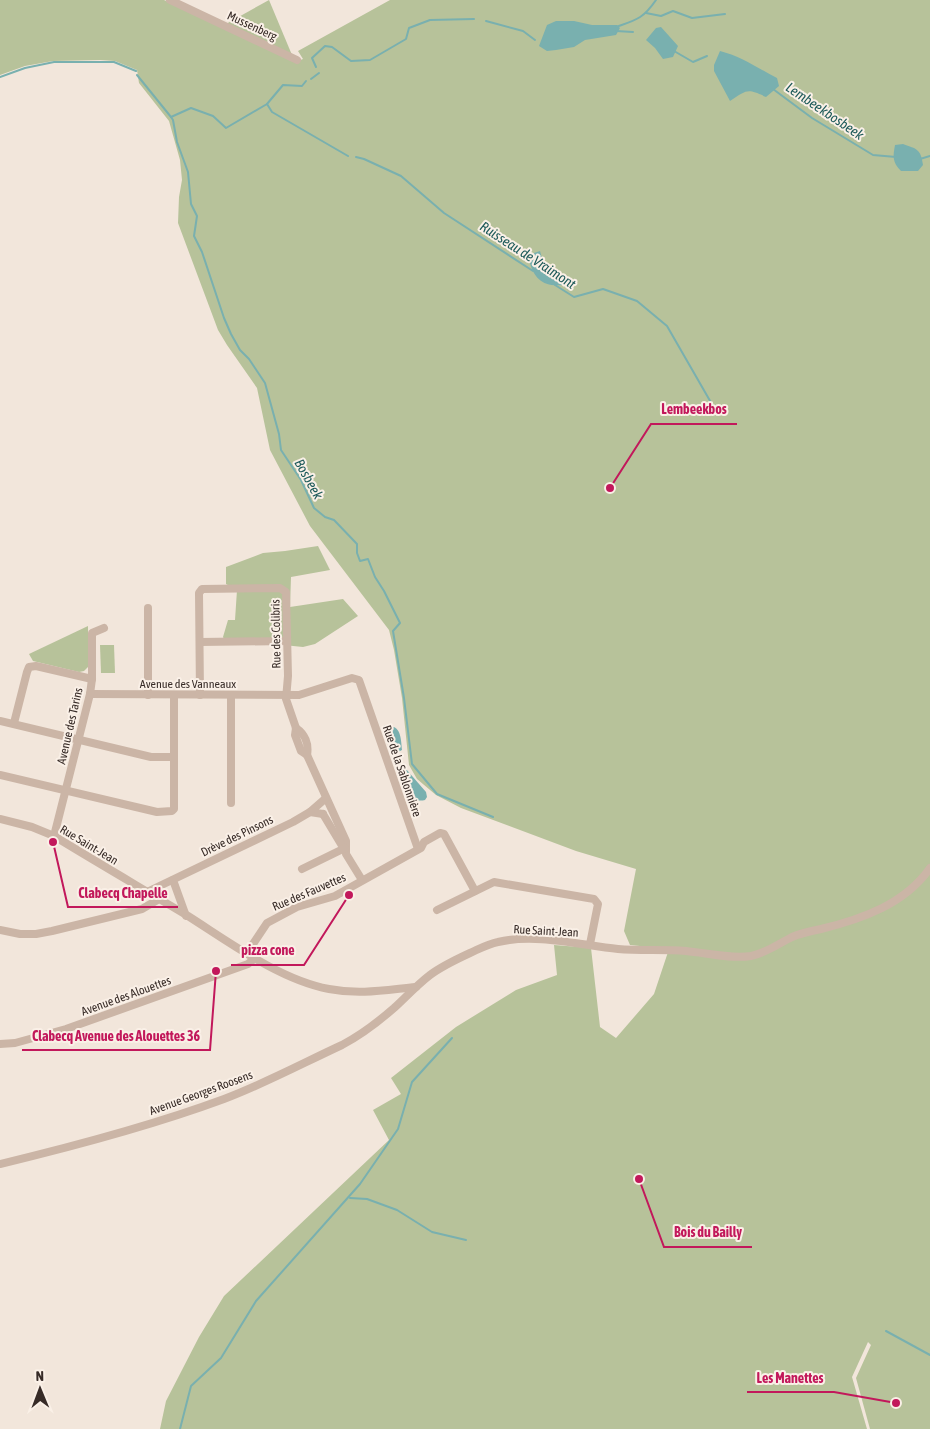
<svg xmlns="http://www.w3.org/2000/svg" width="930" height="1429" viewBox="0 0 930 1429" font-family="'Asap Condensed',sans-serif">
  <rect width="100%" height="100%" fill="#f2e6db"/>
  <g fill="#b7c29a">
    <path d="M0,0H164L295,62L303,59L298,51L390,0H930V1429H870L856,1378L871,1345L868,1342L852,1377L867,1429H160L166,1401L199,1337L224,1296L389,1140L373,1110L401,1094L391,1078L456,1027L516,990L557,975L554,945L591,948L600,1027L616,1038L654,994L669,949L630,945L624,931L636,869L576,851L461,808L436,795L417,779L409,765L402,698L394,650L389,630L310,526L270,450L257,388L227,345L218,330L178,223L179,197L182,180L180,160L169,121L139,83L137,70L115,61L100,60L53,61L25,66L0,75Z"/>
    <path d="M269,0L292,55L226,24Z"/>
    <path d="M318,546L330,570L291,577L290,607L343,599L358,616L315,644L303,647L224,639L223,637L228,620H235L237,590L226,584V567L263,553L285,551Z"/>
    <path d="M88,626V667L84,671L79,672L33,661L29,654Z"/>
    <path d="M100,645H114L115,673H101Z"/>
  </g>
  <g fill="#79b0af">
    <path d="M556,21H574L592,25H617L620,28L616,35L585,40L574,47L556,50L547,51L539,46L547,25Z"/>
    <path d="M661,27L678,46L673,57L663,59L655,48L646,40L656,28Z"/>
    <path d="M720,51C740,56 758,68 777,78L779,86L766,97C747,88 747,90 730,101L714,71V65Z"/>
    <path d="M903,144C917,149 921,149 923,165L918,171H901C892,162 893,156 895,145Z"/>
    <path d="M540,251L545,269L558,280L563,285C543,287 534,279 529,260L534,253Z"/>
    <path d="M385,725L387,727C401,724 401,739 402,750L396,753C387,742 387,740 384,726Z"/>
    <path d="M402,768L406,769L426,792L427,797L425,800C409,804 403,786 398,774L401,771L400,769Z"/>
  </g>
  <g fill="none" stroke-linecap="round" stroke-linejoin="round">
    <g stroke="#79b0af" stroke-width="2">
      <path d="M646,13L661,16L673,11L692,18L725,14"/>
      <path d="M486,21L523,31L535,40"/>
      <path d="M616,27C636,20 643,19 656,0"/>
      <path d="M616,31L633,32"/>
      <path d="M674,51L693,62L707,56"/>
      <path d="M316,67L312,58L325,46L332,47L351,61L370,60L406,39L409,28L430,20L474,19"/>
      <path d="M137,75L171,117L191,108L213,116L226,128L267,104L272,112L348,156"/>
      <path d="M0,77L25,68L54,62H114L136,71"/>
      <path d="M311,79L319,73"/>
      <path d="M773,89L812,118L873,155L896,157"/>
      <path d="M267,104L283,85L302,86L306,81"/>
      <path d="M171,117L173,120L177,142L188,172L191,204L197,216L194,236L202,252L224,318L231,334L240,350L249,359L265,383L279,434L281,450L301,480L314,508L325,517L334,520L357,544V553L360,561L368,559L375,577L384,591L400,623L393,631L404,698L412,764L437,794L493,817"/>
      <path d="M356,157L364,159L401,176L444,213L533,271"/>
      <path d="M920,159L930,156"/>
      <path d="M555,285L574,297L603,289L637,301L667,326L713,406"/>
      <path d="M350,1198L367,1199L397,1210L432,1232L466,1240"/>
      <path d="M886,1331L930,1355"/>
      <path d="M180,1429L191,1386L221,1358L256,1301L360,1184L398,1129L412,1082L452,1038"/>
    </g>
    <g stroke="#cbb5a6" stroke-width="8">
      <path d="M170,0L297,60"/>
      <path d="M148,608V695"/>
      <path d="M200,642L287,641"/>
      <path d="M90,694L299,695L352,678L359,680L418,849"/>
      <path d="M200,695L199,593L202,589L280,588L286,592L288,676L286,699L296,728L295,735L301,751L307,755"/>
      <path d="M231,695V803"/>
      <path d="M0,721L151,757H174"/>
      <path d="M14,723L27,672L29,667L36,666L92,679"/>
      <path d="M296,728C305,734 309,744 307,755L346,841V854L362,880"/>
      <path d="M0,775L157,812L172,811L174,809V695"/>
      <path d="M323,814L341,844L345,848"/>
      <path d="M323,814L310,812L326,798"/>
      <path d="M0,819L32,827L54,836C98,863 143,889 188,916C229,942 280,980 329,989C360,995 385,990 416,987"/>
      <path d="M54,836L90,694L92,679V633L104,628"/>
      <path d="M302,869L345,848"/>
      <path d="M173,880L186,916"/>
      <path d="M147,892L293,822L310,812"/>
      <path d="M437,910L494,882L594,899L598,904L590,944"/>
      <path d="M0,930L20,934H36L52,931L142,909L159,899"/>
      <path d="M247,953L267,923L297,907L335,896L421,848L424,842L440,833L444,834L475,891"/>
      <path d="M0,1044L15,1043L66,1029L248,964L255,958"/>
      <path d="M0,1164C75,1146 151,1126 224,1099C264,1084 303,1063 342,1045C361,1035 378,1022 394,1008C406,997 417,985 430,975C442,966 457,959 470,953C479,949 488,944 498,942C536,933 580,945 618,949C641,951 664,949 686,951C707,953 730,959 751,956C766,953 778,944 792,937C801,933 811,931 821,929C862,919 905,904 930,868"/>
    </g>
  </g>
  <g text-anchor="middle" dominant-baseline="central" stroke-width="4" stroke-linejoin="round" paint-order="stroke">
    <g font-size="12" fill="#372b27" stroke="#faf0e7">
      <text transform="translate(252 26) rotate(25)">Mussenberg</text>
      <text transform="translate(276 634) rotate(-91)">Rue des Colibris</text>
      <text x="188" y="684">Avenue des Vanneaux</text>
      <text transform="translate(70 726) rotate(-77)">Avenue des Tarins</text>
      <text transform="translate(402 771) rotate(71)">Rue de la Sablonnière</text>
      <text transform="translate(237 836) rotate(-26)">Drève des Pinsons</text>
      <text transform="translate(89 845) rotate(31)">Rue Saint-Jean</text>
      <text transform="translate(309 892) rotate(-23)">Rue des Fauvettes</text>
      <text transform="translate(546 931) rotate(3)">Rue Saint-Jean</text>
      <text transform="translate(126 996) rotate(-20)">Avenue des Alouettes</text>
      <text transform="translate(201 1093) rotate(-20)">Avenue Georges Roosens</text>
    </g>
    <g font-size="14" font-style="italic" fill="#1c5959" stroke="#faf0e7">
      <text transform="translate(825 111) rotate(34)">Lembeekbosbeek</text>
      <text transform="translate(528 255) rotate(33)">Ruisseau de Vraimont</text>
      <text transform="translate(309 479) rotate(61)">Bosbeek</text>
    </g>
  </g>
  <path fill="none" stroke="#c2185b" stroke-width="2" d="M610 488L651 424H737M53 842L68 907H178M349 895L304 965H231M216 971L210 1050H22M639 1179L664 1247H752M896 1403L834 1392H747"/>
  <g fill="#c2185b" stroke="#faf0e7" stroke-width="2">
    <circle cx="610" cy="488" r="5"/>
    <circle cx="53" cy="842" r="5"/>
    <circle cx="349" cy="895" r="5"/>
    <circle cx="216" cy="971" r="5"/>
    <circle cx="639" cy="1179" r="5"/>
    <circle cx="896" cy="1403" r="5"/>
  </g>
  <g font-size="14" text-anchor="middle" font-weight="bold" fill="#c2185b" stroke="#faf0e7" stroke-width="4" stroke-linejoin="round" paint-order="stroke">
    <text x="694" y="414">Lembeekbos</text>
    <text x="123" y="898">Clabecq Chapelle</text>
    <text x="268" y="955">pizza cone</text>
    <text x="116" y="1041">Clabecq Avenue des Alouettes 36</text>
    <text x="708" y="1237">Bois du Bailly</text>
    <text x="790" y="1383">Les Manettes</text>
  </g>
  <g transform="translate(40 1389) rotate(359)" stroke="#faf0e7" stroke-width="4" paint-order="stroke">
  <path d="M0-4L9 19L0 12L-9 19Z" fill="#372b27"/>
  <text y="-8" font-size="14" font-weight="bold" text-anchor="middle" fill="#372b27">N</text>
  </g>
</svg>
